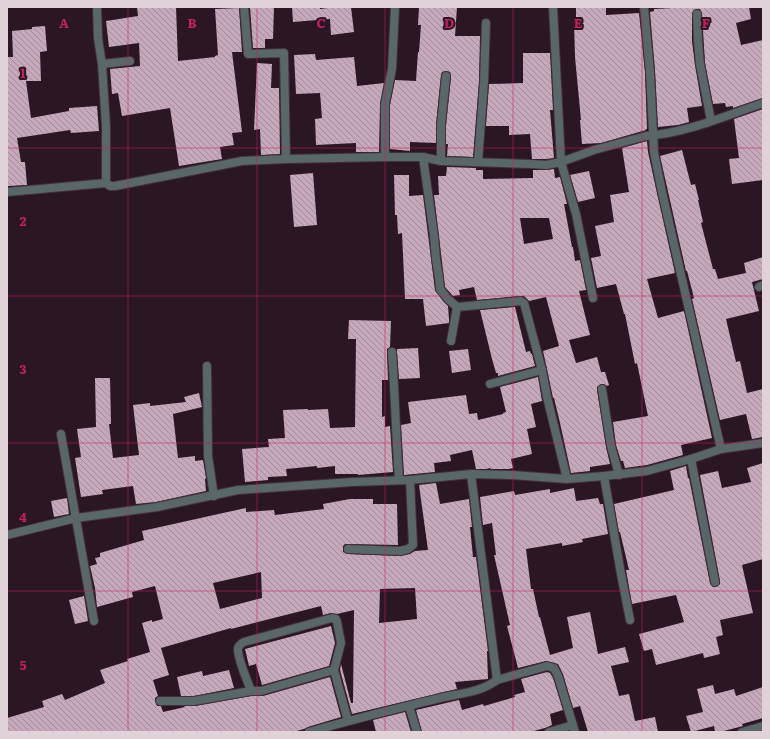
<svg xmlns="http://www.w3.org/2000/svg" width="770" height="739" viewBox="0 0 770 739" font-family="Literata,serif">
  <defs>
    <pattern id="building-back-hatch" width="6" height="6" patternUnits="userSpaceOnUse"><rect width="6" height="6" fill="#c5a8b9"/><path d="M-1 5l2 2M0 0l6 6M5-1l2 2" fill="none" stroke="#a58e9b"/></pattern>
  </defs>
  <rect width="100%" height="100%" fill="#2b1624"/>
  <g fill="url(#building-back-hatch)" fill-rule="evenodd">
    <path d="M137,7H176L178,61L215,57V56L218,55L215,9L239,8L242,52H232L242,132L232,133L234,145L220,147L222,159L179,166L170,108L122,116L118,93L112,94L110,69L140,66L139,43L109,47L106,21L138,16Z"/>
    <path d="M250,7H274L273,39H265V48H253Z"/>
    <path d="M292,7H320V9L335,7H351L354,32L331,35L330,19L293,22Z"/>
    <path d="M419,7H457L455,36H480L479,82L473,157L447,156L448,144H446V125L451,77L450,72L446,71L442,72L441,75L436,125V143L410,142V151L390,149V105L395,80L416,81L418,52H419L421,25H418Z"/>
    <path d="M576,7H606V15L639,13L645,72L647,129H646V130L601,143L582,144L580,120H581L575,57L574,22H576Z"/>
    <path d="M691,7H749L751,19L736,23L741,45L763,40V98L733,108V106L726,107L725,103L713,104L705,63L702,14L700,9H696L694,10L692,14V41L695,65L702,106L687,108L689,122L678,125L658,127L655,71L650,12L654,11V9Z"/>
    <path d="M45,26L47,51L40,52L41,81H26L31,118L69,111V108L97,106L99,131L71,133L70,130L17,138L21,162H25L27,185L8,186L7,170V57H13L12,31L32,29V27Z"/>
    <path d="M523,53H550L553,110H550L554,158L546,159H532L530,134L509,135V126H486L489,84L523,83Z"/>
    <path d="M315,54L316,60L354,57L357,86L384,83L380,104L379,152H356V143L316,145L315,119L322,118L320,93L296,94L294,55Z"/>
    <path d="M257,63L272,64L271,88H279L280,154L261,155L260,129L254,130Z"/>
    <path d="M763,109V180L732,184L729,159L739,158L734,119Z"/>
    <path d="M647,141L648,152L657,193L675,273L647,279L658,318L684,311L712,438L681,445L683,455L647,465L625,468L623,461H621L616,445L613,422L648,416L637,363L635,364L625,314H624L616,284L597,288L591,258L601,256L595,226L614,222L610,195L629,192L622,148Z"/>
    <path d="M682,150L691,185L695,184L699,200H698L703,222L701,223L713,269H715L718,279L746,273L744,263L763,257V279L752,282L759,311L726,319L736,362L740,361L747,393L763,389V437L752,439L746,414L720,420L692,299L694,298L687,271H686L660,156Z"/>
    <path d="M447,167L476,168V170H483V179L533,178V170H546L554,169L555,178L560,177L567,204H564L572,247H573L575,261L580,260L586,290L579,291L590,335L569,340L576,363L597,357L601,372H605L609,385L607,386L604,384H601L597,387V390L606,447L610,464L590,467V471L571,473L560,423L554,398H553L547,369L543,351L559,346L546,297L529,301L524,296H520L477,300L474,287L459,290L460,295L453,296L445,287L434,195H439L438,176H446ZM520,218H549L553,239L524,244Z"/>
    <path d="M589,171L595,198L578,202L570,175Z"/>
    <path d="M313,173L317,225L294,227L290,175Z"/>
    <path d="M394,175H409V196L423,195L435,290L443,301L448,306L449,319V323L426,326L423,299H405L402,233L398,234L397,215H395Z"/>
    <path d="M515,307L526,352L530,351L531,354H532L535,366L498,376V373H496L492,359L480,310Z"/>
    <path d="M349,320L391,321L390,347L387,349V352L388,380H382V417L385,416V427L390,426L393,472L358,475V474H335V466L317,468V466L286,469L287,476L268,477V480L245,482L242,449L269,447L268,439L285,438L283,410L308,409V410L328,409L330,428L355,427L356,339H348Z"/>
    <path d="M418,348L420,378L399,379L397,352V349Z"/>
    <path d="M468,349L471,370L452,373L449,351Z"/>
    <path d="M538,377L542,401L531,404L536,427L527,429L532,454L511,459L513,468L509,469H491L490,468L486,469H476L472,450L450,455L451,461L434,463L435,472L404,475L401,425L411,423L408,402L466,395L469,414L477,413L478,420L503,414V413L506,412L500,387Z"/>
    <path d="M95,378H110L111,424H109L113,458L139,455L133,405L150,403V406L186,402L184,397L199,393L202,407L173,414L178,458L195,456V461L203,460L206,478L205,479L206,491L156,502L136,504L133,486L102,490L103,494L81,497L75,458L81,457L77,429L96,427Z"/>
    <path d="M763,463V559L742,565L753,613L720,620L723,635L716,637L720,654L704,658L703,653L656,665L652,649L644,651L639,634L684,622L676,595L632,604L626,570H629L620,532H619L614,504L674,490L670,471L686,466L688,478H689L710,583L713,587H716L720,584V581L700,475L718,471L722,488L751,482L747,468Z"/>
    <path d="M436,483L440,504L469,499L472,527H470L473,557H476L488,651H487L488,679L455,682L457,689L352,714L340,670L341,664L351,703H353L354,610L337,614L331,613L323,615L321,606L231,629V628L161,648L169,675L153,680L158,696L155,698V701L157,706H161L163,712L185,707L184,706H195L251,696H263L330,677L341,717L308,727L304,729L293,732H7V718L44,707L42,701L62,694L65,700L105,683L100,670L128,661L127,659L150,652L142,623L152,620V622L163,619L155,586L132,592L133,597L97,607L95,588L90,566L97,564L95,558L100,557V553L144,540L142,531L223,513L246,508V512L274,510L275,515L324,509L323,504L350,499H373V504H397L398,545L348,544H345L343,546V552L348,554L401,556L410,554L415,551L428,550L419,485ZM261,572L262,598L220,609L213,583ZM415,588L417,619L379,623L380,589Z"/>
    <path d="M574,488L576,501L598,498L600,504H603L608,534L582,539L583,542L562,546V543L526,549L531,589H533L539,617H540L550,655L573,648L567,617L590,612L598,654L625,647L629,662L611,666L619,696L629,694L635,721L655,717L658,732H588L580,706L573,708L563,674L558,664L546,661L518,668L507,626L510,625L494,555H496L492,523L483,525L480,497L514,491L515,495L550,489V493Z"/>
    <path d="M67,498L69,514L54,517L51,501Z"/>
    <path d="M84,596L88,621L75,624L69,600Z"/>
    <path d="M331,626L335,643L329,666L262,685L256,664L249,666L245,649Z"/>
    <path d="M229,670L234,688L194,696H181L177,677L202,671L203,676Z"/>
    <path d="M547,672L550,673L553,678L563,710L550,714L552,725L545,728L530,732H422L416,710L459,700L462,710L483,704L484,706L515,697L514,695L525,692L521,679Z"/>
    <path d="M713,685L715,694L734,689L736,696L763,687V718L742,724L743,726L720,732H715L714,726L691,732L686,716L703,712L697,689Z"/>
    <path d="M405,712L411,732H376L373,720Z"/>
  </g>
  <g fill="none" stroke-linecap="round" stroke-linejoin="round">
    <defs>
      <g id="service">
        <path d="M451,341L457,307"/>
        <path d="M490,384L542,370"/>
        <path d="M61,434L94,621"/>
        <path d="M691,459L715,582"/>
      </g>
      <g id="minor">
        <path d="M97,7L98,38L102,64L106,126V183"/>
        <path d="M244,7L248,54L284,53L286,159"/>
        <path d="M553,7L561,162L576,214L593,298"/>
        <path d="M644,7L650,72L654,152L662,192L721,449"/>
        <path d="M697,14L698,41L700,64L711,121"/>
        <path d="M102,64L130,61"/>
        <path d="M385,157V104L392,69L395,7"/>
        <path d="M423,157L434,236L436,259L439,278L440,289L447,298L457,307L521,301L524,303L542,370L547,397L567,479"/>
        <path d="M441,161V125L446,76"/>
        <path d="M478,162L484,82L486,23"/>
        <path d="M7,192L106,183L110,186H115L242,161L286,159L385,157H423L441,161L531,164L546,165L561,162L594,150L646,136C686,133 725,116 763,103"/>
        <path d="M759,287L763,285"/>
        <path d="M392,352C395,395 396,437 399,480"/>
        <path d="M207,366L208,456L214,496"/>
        <path d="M602,389L611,446L619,475"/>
        <path d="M471,474L497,680"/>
        <path d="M604,476L621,574L630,620"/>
        <path d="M7,535L76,518L157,507L238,490L352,482L410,480L471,474L512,475L567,479L604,476L647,471L691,459L721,449L763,443"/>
        <path d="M348,549L400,551L408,549L413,545L410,480"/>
        <path d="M251,691C248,682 237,658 238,648C239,645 242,643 244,642L332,618L336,619L337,622L341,643L334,670L348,721"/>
        <path d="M160,701H194L251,691H261L334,670"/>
        <path d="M409,706L417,732"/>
        <path d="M309,732C351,720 394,709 436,699C457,693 478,694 497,680L547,666L554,668L558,676L575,732"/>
        <path d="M549,732L573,725"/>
        <path d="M742,732L763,726"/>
      </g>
    </defs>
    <use href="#service" stroke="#44303d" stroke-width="10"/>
    <use href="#minor" stroke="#44303d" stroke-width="10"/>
    <use href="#service" stroke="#596768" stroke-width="8"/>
    <use href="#minor" stroke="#596768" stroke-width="8"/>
  </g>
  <path fill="none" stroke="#c42161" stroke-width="1" stroke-opacity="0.55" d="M128,7V732M257,7V732M385,7V732M513,7V732M642,7V732M7,148H763M7,296H763M7,443H763M7,591H763"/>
  <g font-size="13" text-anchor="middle" font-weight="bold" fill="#c42161" stroke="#2b1624" stroke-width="4" stroke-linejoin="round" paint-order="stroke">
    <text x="64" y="28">A</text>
    <text x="192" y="28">B</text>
    <text x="321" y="28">C</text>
    <text x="449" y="28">D</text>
    <text x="578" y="28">E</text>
    <text x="706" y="28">F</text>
    <text x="23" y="78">1</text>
    <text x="23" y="226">2</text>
    <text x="23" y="374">3</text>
    <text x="23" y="522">4</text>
    <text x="23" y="670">5</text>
  </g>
  <rect width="770" height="739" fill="none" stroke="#e1d2da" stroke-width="16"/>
</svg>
